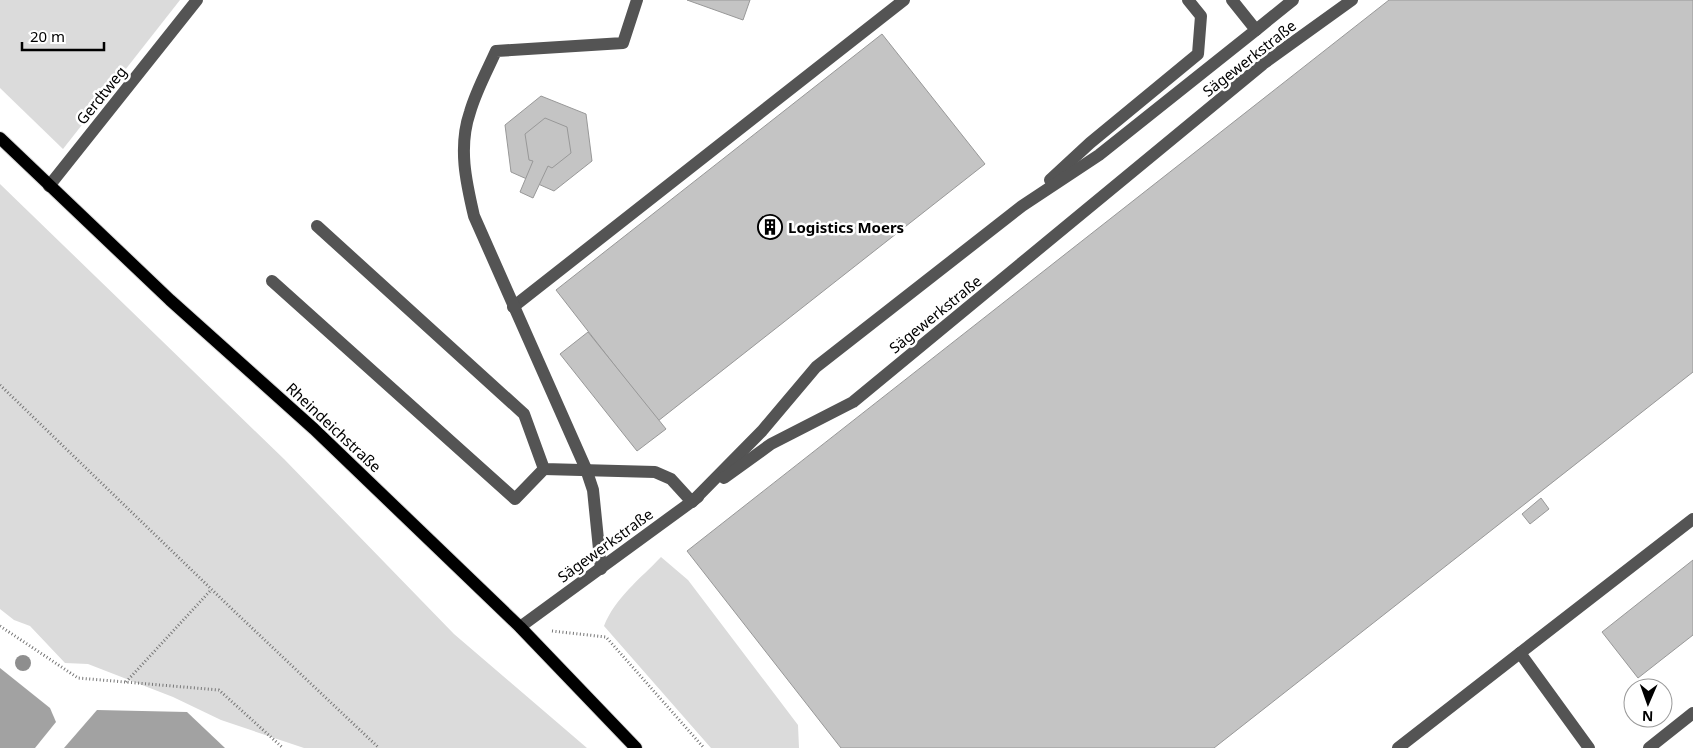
<svg xmlns="http://www.w3.org/2000/svg" width="1693" height="748" viewBox="0 0 1693 748" font-family="'Noto Sans',sans-serif">
  <rect width="100%" height="100%" fill="#fff"/>
  <g fill="#dbdbdb">
    <path d="M0,0H180L63,149L0,88Z"/>
    <path d="M0,184L284,459L454,634L587,748H304L221,720L173,697L88,664L65,663L30,626L14,620L0,609Z"/>
    <path d="M661,557L688,580L798,725L799,748H711L604,626C615,598 640,579 661,557Z"/>
  </g>
  <g fill="#a2a2a2">
    <path d="M0,668L50,708L56,722L35,748H0Z"/>
    <path d="M97,710L187,712L225,748H64Z"/>
  </g>
  <g fill="#c4c4c4" stroke="#989898">
    <path d="M687,0H750L743,20Z"/>
    <path d="M1389,0H1693V372L1214,748H841L687,551Z"/>
    <path d="M882,34L985,164L658,421L556,290Z"/>
    <path d="M541,96L586,114L592,161L554,191L511,172L505,125Z"/>
    <path d="M545,118L567,127L571,153L552,168L548,166L533,198L520,192L533,161L529,160L525,134Z"/>
    <path d="M588,332L666,429L637,451L560,354Z"/>
    <path d="M1541,498L1549,509L1530,524L1522,514Z"/>
    <path d="M1693,560V635L1638,678L1602,632Z"/>
  </g>
  <g fill="none" stroke-linecap="round" stroke-linejoin="round">
    <defs>
      <path id="major" d="M0,138L170,300L314,429L520,627L636,748"/>
    </defs>
    <use href="#major" stroke="#dbdbdb" stroke-width="14"/>
    <g stroke="#767676" stroke-width="3" stroke-dasharray="1 2.5" stroke-linecap="butt">
      <path d="M0,385L234,611L379,748"/>
      <path d="M0,626L78,678L219,690L283,748"/>
      <path d="M552,631L606,637L704,748"/>
      <path d="M126,682L211,590"/>
    </g>
    <g stroke="#545454" stroke-width="12">
      <path d="M1256,30L1293,0"/>
      <path d="M1050,180L1090,143L1198,54L1201,16L1188,0"/>
      <path d="M49,186L197,0"/>
      <path d="M317,226L524,414L544,469L655,472L671,479L692,502L762,431L816,367L1022,206L1099,155L1256,30L1232,0"/>
      <path d="M272,281L515,499L544,469"/>
      <path d="M513,307L904,0"/>
      <path d="M724,478L771,444L853,402L1263,64L1352,0"/>
      <path d="M601,569L593,490L586,469L474,216C466,182 458,147 470,112C476,91 487,71 496,51L623,43L637,0"/>
      <path d="M520,627L698,497"/>
      <path d="M1520,653L1693,519"/>
      <path d="M1398,748L1520,653L1589,748"/>
      <path d="M1649,748L1693,713"/>
    </g>
    <use href="#major" stroke="#000" stroke-width="12"/>
  </g>
  <circle fill="#8e8e8e" cx="23" cy="663" r="8"/>
  <defs>
    <symbol id="building-ring" viewBox="-11 -11 22 22"><circle r="9.5" fill="#fff" stroke="#000" stroke-width="1.5"/><path d="M-4-6H4V6H1V3H-1V6H-4ZM-2.5-4.3h1.7v1.8h-1.7ZM.8-4.3h1.7v1.8H.8ZM-2.5-1h1.7V.8h-1.7ZM.8-1h1.7V.8H.8Z" fill="#000"/></symbol>
  </defs>
  <g fill-rule="evenodd">
    <use href="#building-ring" x="756" y="213" width="28" height="28"/>
  </g>
  <g text-anchor="middle" dominant-baseline="central" stroke-width="5" stroke-linejoin="round" paint-order="stroke">
    <g font-size="15" fill="#000" stroke="#fff">
      <text transform="translate(1249 58) rotate(-38)">Sägewerkstraße</text>
      <text transform="translate(101 95) rotate(-51)">Gerdtweg</text>
      <text transform="translate(935 314) rotate(-39)">Sägewerkstraße</text>
      <text transform="translate(334 427) rotate(43)">Rheindeichstraße</text>
      <text transform="translate(605 545) rotate(-36)">Sägewerkstraße</text>
    </g>
    <g font-size="15" font-weight="bold" fill="#000" stroke="#fff" text-anchor="start">
      <text x="788" y="227">Logistics Moers</text>
    </g>
  </g>
  <g transform="translate(1648 703) rotate(182)"><circle r="24" fill="#ffffff" stroke="#999999"/>
  <path d="M0-4L9 19L0 12L-9 19Z" fill="#000000"/>
  <text y="-8" font-size="14" font-weight="bold" text-anchor="middle" fill="#000000">N</text>
  </g>
  <path d="M22 42v8h82v-8" fill="none" stroke="#000000" stroke-width="2.5"/>
  <text x="30" y="42" font-size="15" fill="#000000" stroke="#ffffff" stroke-width="4" paint-order="stroke">20 m</text>
</svg>
